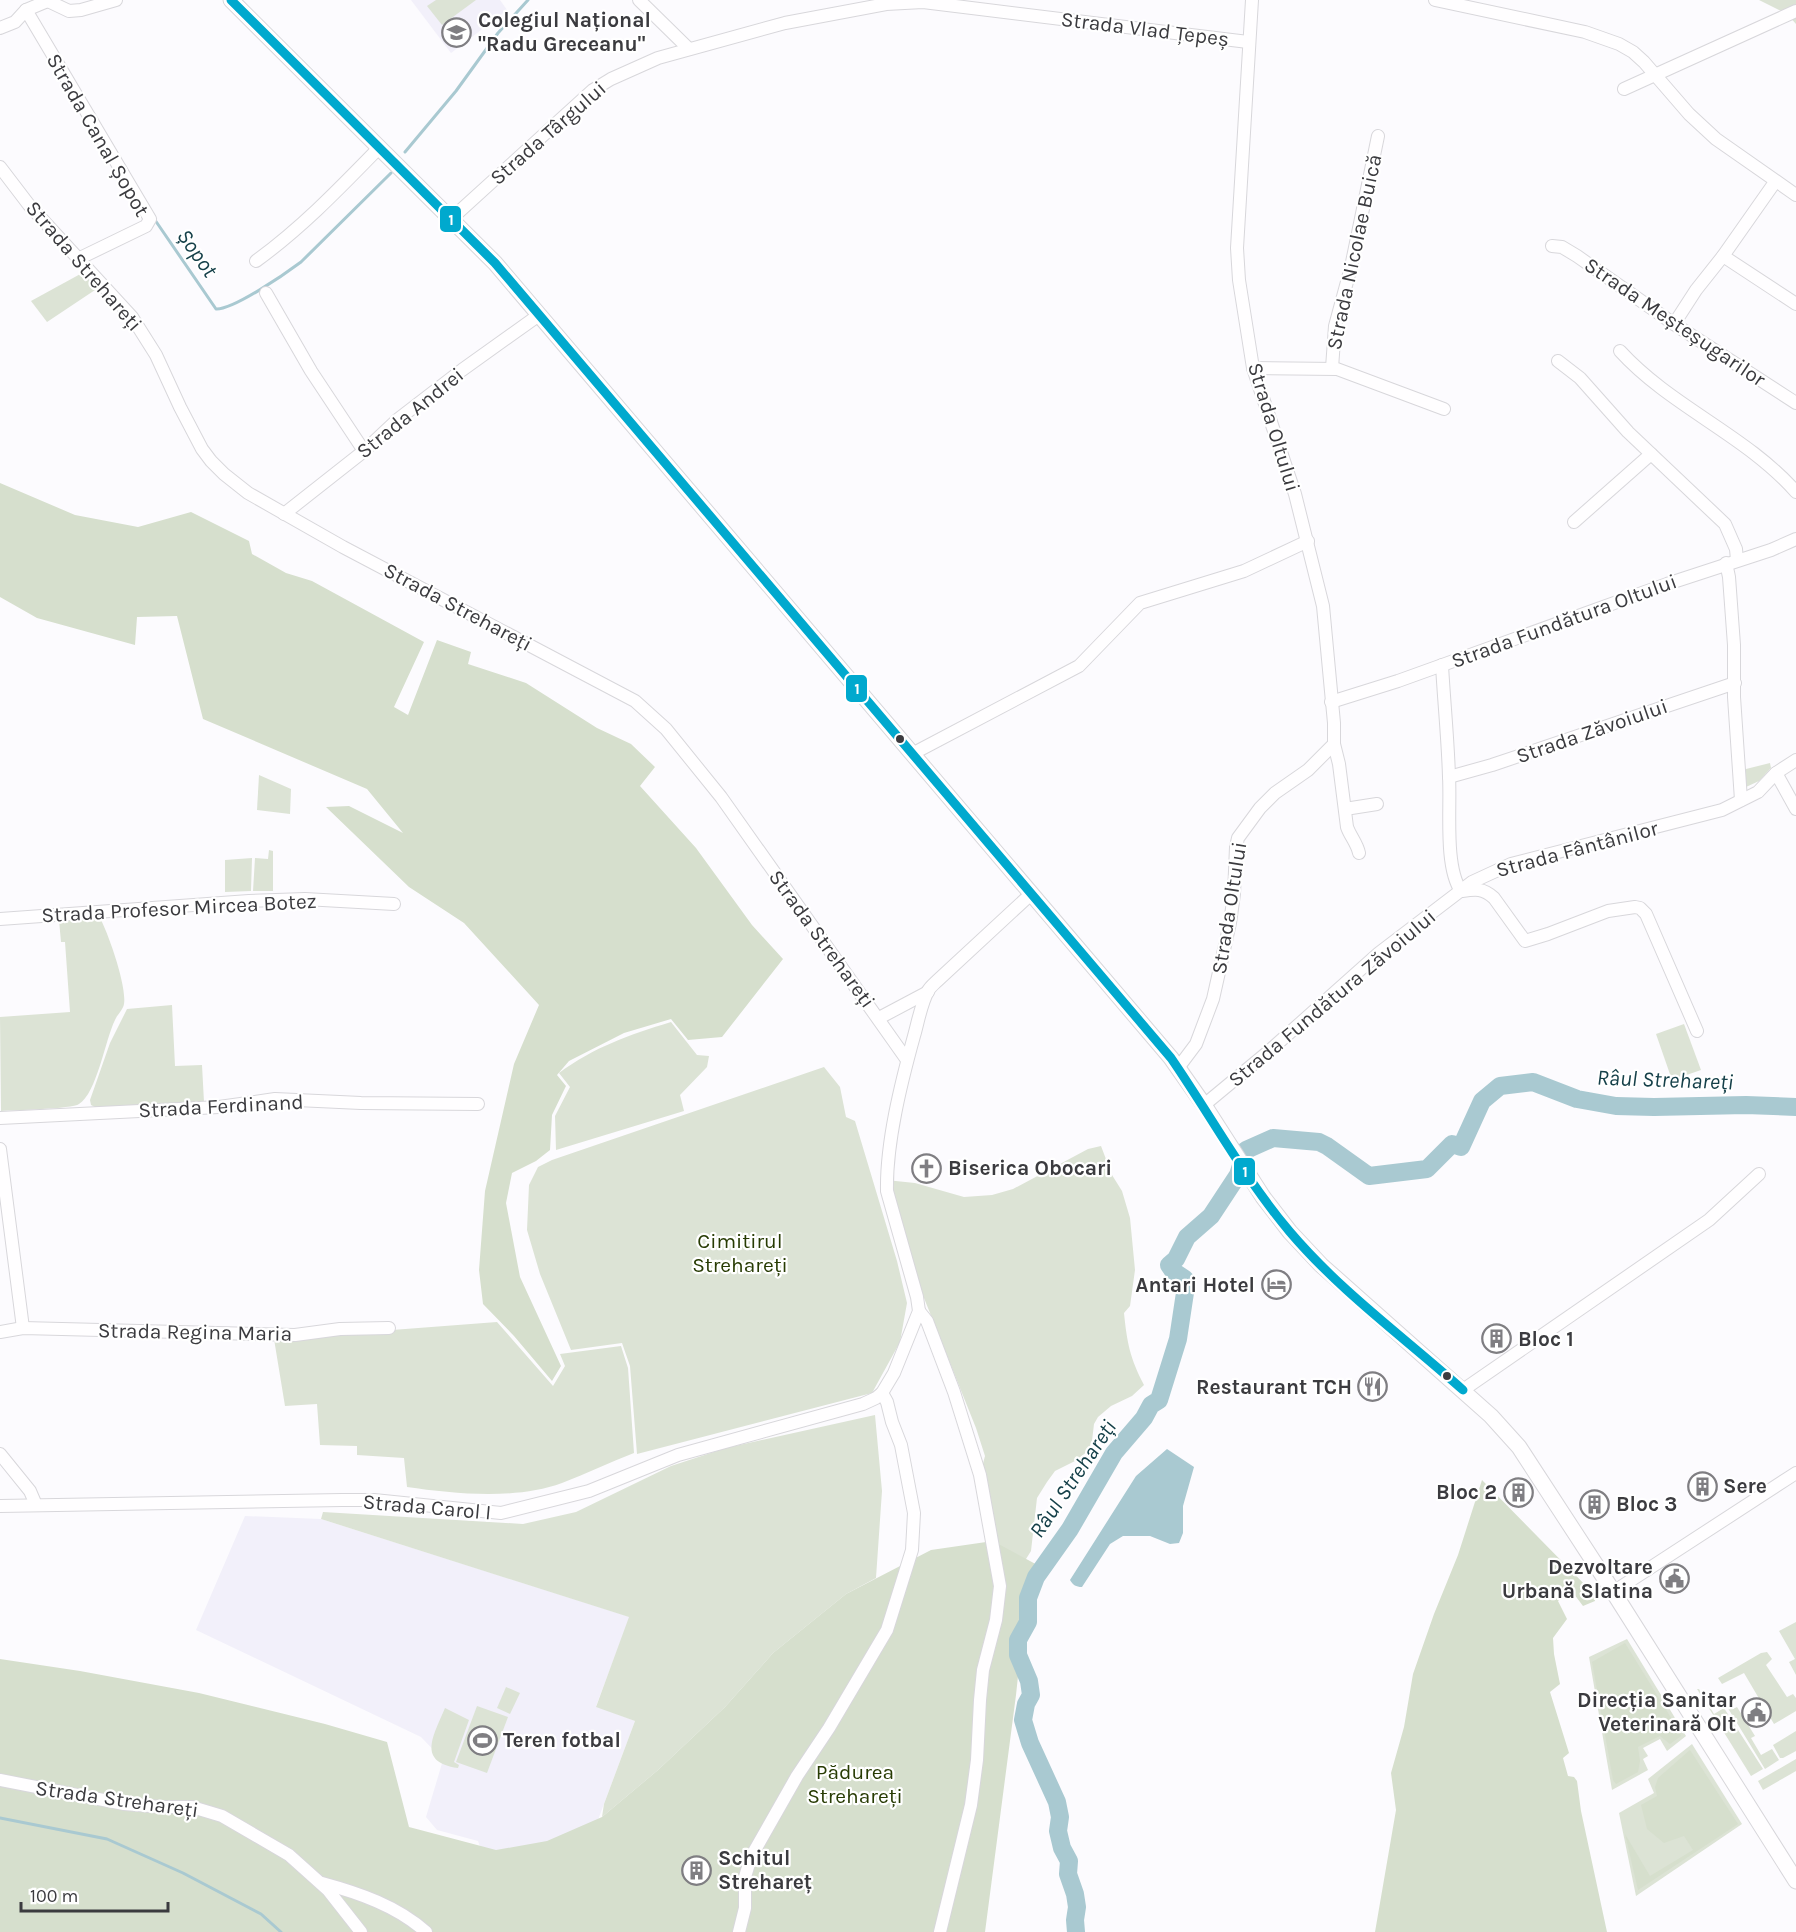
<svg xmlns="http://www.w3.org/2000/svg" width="1796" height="1932" viewBox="0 0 1796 1932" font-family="Karla,sans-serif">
  <rect width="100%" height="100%" fill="#fcfbfe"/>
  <g fill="#f2f0fa">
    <path d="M411,0H500L507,10L451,53Z"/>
    <path d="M245,1516L321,1519L630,1617L596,1706L635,1721L556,1932L492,1881L478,1841L437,1830L426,1817L443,1760L421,1737L196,1630Z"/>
  </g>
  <g fill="#dce3d5">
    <path d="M436,0H476L442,25L427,6Z"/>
    <path d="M1759,0H1796V24L1787,14Z"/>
    <path d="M84,272L98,288L47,322L31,301Z"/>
    <path d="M1770,763L1771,768L1759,781L1746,787L1743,784L1742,770Z"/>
    <path d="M259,775L291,789L290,814L257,810Z"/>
    <path d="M269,850L273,851V891H253L255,858L268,859Z"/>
    <path d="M252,858L251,891L225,892V860Z"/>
    <path d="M99,916C108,932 127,986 124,1004C123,1010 117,1015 115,1020C105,1040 97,1093 79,1104C72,1109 14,1110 1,1111L0,1017L70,1012L65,942H61L59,920Z"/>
    <path d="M172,1005L175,1066L202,1065L204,1102L97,1108L91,1105L90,1100L110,1043L127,1009Z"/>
    <path d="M671,1022L697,1055L709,1056L707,1067L680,1095L684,1111L556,1150L555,1116L570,1087L559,1073C594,1047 629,1035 671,1022Z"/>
    <path d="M1684,1024L1701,1070L1672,1080L1656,1034Z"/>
    <path d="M824,1067L840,1087L846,1117L855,1121L897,1261L907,1303L900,1342L872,1393L637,1454L630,1366L622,1343L571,1350L540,1274L527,1230L529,1185L538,1167L552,1160Z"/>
    <path d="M1101,1146L1112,1175L1122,1191L1130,1218L1135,1270L1130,1306L1124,1313C1127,1343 1130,1358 1144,1385L1132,1396L1111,1406L1098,1417L1094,1424L1092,1441L1088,1451L1075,1461L1055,1471L1047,1482L1037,1498L1031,1551L1026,1559L1007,1562L991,1537L980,1475L985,1456L976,1428L902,1243L886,1180L915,1183L964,1197L992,1195L1013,1189L1088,1149Z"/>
    <path d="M497,1322L553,1386L565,1366L560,1354L621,1346L628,1368L634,1453C610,1462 586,1474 562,1483C515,1500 456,1494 407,1487L404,1458L357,1455V1446L320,1445L317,1404L285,1406L274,1339Z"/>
    <path d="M875,1415L882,1491L876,1578L846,1594L773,1653L725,1707L658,1770L602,1817L604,1804L635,1721L596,1707L629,1617L321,1519L323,1512L523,1524L576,1512L671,1466L726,1448Z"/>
    <path d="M1796,1622V1675L1789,1662L1795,1659L1779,1631Z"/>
    <path d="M1627,1639L1686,1736L1667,1751L1660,1739L1643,1748L1648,1756L1643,1759L1648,1770L1612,1790L1589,1657Z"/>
    <path d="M1767,1652L1772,1659L1766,1665L1787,1697L1793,1694L1796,1698V1711L1774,1724L1744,1673L1722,1684L1718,1678L1761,1653Z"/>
    <path d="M506,1687L520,1693L510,1714L497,1708Z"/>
    <path d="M1697,1689H1699L1714,1714L1724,1708L1763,1769L1751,1776Z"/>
    <path d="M1729,1703L1733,1709L1737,1707L1755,1736L1751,1738L1761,1755L1772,1749L1779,1760L1765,1769L1726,1705Z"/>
    <path d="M477,1706L508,1717L487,1773L456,1762Z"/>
    <path d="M445,1708L469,1720L454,1762L459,1765L458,1768C416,1762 434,1735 445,1708Z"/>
    <path d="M1796,1731V1751L1783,1758H1780L1773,1745Z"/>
    <path d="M1692,1744L1742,1824L1636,1896L1619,1813L1654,1793L1648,1779Z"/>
    <path d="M1796,1759V1771L1763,1790L1758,1781Z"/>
  </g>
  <g fill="#d6dfcd">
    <path d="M0,483L75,515L138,527L191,512L249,541L252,554L286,573L312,581L424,642L394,707L408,715L437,640L471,652L468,664L526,683L597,728L631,744L655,767L640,786L696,848L752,925L783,959L722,1037L688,1040L671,1019L624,1033L569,1061L557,1075L566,1086L552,1115L550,1150L536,1161L512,1173L506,1203L520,1277L561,1366L552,1381L514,1336L483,1304L479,1270L485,1191L514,1064L539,1005L464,923L409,887L326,807L349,806L403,833L367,789L203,719L177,616L137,617L135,645L37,618L0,597Z"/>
    <path d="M1482,1480L1594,1594L1595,1601L1583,1606L1574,1594L1569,1593L1558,1601L1567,1619L1553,1638L1554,1654L1560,1684L1550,1692L1569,1753L1563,1758L1568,1776L1574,1777L1577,1781L1581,1811L1607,1932H1375L1396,1810L1391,1773L1404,1727L1413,1674L1434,1614L1458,1555Z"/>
    <path d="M993,1541L1043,1568L1023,1629L1016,1695L985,1932H0V1659L80,1671L199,1693L325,1724L387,1742L409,1827L496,1850L547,1841L602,1817L658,1770L725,1707L773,1653L846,1594L931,1550Z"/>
    <path d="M1625,1643L1678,1729L1681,1736L1670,1744L1660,1736L1638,1747L1640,1761L1638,1772L1616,1784L1613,1780L1592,1662Z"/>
    <path d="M1690,1750L1738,1824L1638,1890L1625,1834L1650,1876L1693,1850L1684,1836L1664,1843L1647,1829L1641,1805L1657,1796L1655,1787L1658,1778Z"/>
  </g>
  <path fill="#a9c9d1" d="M1167,1449L1194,1467L1183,1506V1533L1179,1543L1170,1544L1150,1536H1123L1110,1544L1082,1587C1076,1587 1073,1585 1070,1580L1136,1476Z"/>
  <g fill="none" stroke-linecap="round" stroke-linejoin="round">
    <g stroke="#a9c9d1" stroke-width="3">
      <path d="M405,152L456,91L498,33L528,0"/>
      <path d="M155,220L216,309C233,310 285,274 301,262L391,173"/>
      <path d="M0,1818L107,1839L183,1873L261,1914L281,1932"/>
    </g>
    <path stroke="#a9c9d1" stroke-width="18" d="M1076,1932L1075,1920L1077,1907L1075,1894L1068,1874L1069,1861L1062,1848L1058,1831L1060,1817L1057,1802L1030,1743L1023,1720L1026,1704L1031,1695L1029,1681L1018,1655V1640L1028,1622V1598L1036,1577L1070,1529L1114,1453L1144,1418L1151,1405L1159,1400L1178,1339L1186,1286L1185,1279L1173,1271L1169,1265L1176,1259L1187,1237L1211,1216L1238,1175L1246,1150L1273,1138L1319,1142L1327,1146L1369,1176L1427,1169L1452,1144L1461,1147L1482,1101L1500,1086L1533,1082L1577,1099L1616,1106L1654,1107L1746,1105L1796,1107"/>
    <defs>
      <g id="minor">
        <path d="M639,0L689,49"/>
        <path d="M1435,0L1585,32L1619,44L1633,52L1644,62L1689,114L1716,139L1796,195"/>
        <path d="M48,1L69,11L81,10L116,0"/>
        <path d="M26,10L150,219L146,226L78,259"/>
        <path d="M0,28L15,22L26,10L50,0"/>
        <path d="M1624,89L1796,11"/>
        <path d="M0,167L29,205L132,317L156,355L180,407L202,449L211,461L224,474L248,493L343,547L635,701L666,729L721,797L907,1060"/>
        <path d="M451,219L593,90L611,79L658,58L785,23L886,4L923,2L1248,42"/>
        <path d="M1552,246L1562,247L1577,256L1674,324L1796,403"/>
        <path d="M1723,256L1796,304"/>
        <path d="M256,261C300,229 336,192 374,153L378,146"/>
        <path d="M266,293L311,371L364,451"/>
        <path d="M1674,324L1696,290L1723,256L1775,182"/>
        <path d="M1620,351C1671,407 1746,435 1796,492"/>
        <path d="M1558,361L1580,378L1628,432L1725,524L1736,549L1737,560"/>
        <path d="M1253,368L1337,369L1444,409"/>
        <path d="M1332,368L1335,326L1351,267L1378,136"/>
        <path d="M284,514L364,451L397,420L462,370L539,315"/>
        <path d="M1574,522L1651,454"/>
        <path d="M1726,563L1729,577L1734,645V697L1741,800"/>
        <path d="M1442,665C1444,702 1448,740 1449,777C1451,807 1444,866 1461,891"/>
        <path d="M1331,702L1398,681L1667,584L1771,550L1796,539"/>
        <path d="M1334,744L1339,764L1347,827C1350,836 1357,843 1359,853"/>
        <path d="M912,754L1079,666L1140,603L1244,571L1308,541"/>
        <path d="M1776,773L1796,809"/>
        <path d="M1449,777L1492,765L1735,683"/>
        <path d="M1345,809L1377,804"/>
        <path d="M1462,891C1476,889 1483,888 1494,898L1525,941L1548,934L1608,911L1635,907L1640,908L1646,914L1697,1031"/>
        <path d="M0,919L249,901L305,899L394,904"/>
        <path d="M879,1018L928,992"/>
        <path d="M1178,1068L1196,1044L1213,999L1230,923L1234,894L1236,847L1238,838L1260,808L1275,793L1308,770L1334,744V723L1323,606L1295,494L1253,368L1239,280L1237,248L1252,0"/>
        <path d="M1204,1105L1268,1052L1379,953L1472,882L1511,864L1722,810L1758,792L1776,773L1796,760"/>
        <path d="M0,1118L219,1107L275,1099L361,1103L478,1104"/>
        <path d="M0,1149L23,1328"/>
        <path d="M919,1311L927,1321L954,1392L980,1475L1000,1586L996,1620L983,1670L980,1700L977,1760L971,1805L940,1932"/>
        <path d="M0,1332L23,1328L295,1335L340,1329L389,1328"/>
        <path d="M1463,1390L1709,1220L1759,1174"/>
        <path d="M0,1454L30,1491L36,1505"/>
        <path d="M0,1506L342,1500H374L501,1513L589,1491L678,1455L863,1404L876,1398L882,1393L894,1373L919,1311L917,1297L887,1191C886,1143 901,1083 914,1036C918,1022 921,1004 928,991C930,987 934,984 937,981L1031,894"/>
        <path d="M1613,1592L1796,1473"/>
        <path d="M0,1780L124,1804L163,1807H192L222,1816L289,1855L328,1890L361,1932"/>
        <path d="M322,1883C359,1893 397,1906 426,1932"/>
        <path d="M739,1932L745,1908V1877L751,1857L797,1776L829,1728L887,1630L912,1550L914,1513L901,1445L892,1422L887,1402L882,1393"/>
      </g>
      <path id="major" d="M231,0L495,263L1171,1058L1204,1105L1263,1197L1290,1232L1321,1265L1491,1416L1519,1447L1607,1582L1796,1881"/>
    </defs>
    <use href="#minor" stroke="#d8d7db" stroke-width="14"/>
    <use href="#major" stroke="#d8d7db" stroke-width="17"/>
    <use href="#minor" stroke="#fffeff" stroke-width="12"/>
    <use href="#major" stroke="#fffeff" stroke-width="15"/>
    <defs>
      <path id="bus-1" d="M231,0L495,263L1171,1058C1211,1116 1245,1179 1290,1232C1341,1292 1405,1338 1463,1390"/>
    </defs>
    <use href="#bus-1" stroke="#fff" stroke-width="14"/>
    <use href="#bus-1" stroke="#00a9ce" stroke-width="9"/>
  </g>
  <defs>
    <symbol id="school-ring" viewBox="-11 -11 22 22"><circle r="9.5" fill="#fff" stroke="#7f7e82" stroke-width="1.5"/><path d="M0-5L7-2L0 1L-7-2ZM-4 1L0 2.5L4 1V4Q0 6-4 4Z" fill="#7f7e82"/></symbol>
    <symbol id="church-ring" viewBox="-11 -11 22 22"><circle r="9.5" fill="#fff" stroke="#7f7e82" stroke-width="1.5"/><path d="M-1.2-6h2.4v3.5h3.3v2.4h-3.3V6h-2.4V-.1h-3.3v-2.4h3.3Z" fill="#7f7e82"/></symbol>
    <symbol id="hotel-ring" viewBox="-11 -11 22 22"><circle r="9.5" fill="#fff" stroke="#7f7e82" stroke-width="1.5"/><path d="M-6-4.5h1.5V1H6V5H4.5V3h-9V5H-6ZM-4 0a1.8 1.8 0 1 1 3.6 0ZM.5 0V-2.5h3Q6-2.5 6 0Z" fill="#7f7e82"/></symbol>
    <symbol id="building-ring" viewBox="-11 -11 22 22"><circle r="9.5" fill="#fff" stroke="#7f7e82" stroke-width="1.5"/><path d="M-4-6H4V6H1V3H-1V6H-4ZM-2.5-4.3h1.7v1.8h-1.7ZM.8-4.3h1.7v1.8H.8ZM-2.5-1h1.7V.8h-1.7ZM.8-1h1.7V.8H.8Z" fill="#7f7e82"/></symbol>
    <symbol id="restaurant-ring" viewBox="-11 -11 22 22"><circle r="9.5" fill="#fff" stroke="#7f7e82" stroke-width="1.5"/><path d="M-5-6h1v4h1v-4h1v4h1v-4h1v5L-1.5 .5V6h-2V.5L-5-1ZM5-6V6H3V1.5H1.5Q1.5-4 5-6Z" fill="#7f7e82"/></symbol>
    <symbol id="civic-ring" viewBox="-11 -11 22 22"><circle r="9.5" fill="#fff" stroke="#7f7e82" stroke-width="1.5"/><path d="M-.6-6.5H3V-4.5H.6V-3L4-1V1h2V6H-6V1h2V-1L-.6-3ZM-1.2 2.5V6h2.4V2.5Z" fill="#7f7e82"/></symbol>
    <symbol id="stadium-ring" viewBox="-11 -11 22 22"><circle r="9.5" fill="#fff" stroke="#7f7e82" stroke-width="1.5"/><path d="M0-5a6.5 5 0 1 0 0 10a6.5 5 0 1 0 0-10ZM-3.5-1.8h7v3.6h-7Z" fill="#7f7e82"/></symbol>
  </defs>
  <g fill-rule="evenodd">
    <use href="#school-ring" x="440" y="16" width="33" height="33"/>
    <use href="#church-ring" x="910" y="1152" width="33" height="33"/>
    <use href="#hotel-ring" x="1260" y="1268" width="33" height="33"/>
    <use href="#building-ring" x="1480" y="1322" width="33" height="33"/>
    <use href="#restaurant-ring" x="1356" y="1370" width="33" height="33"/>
    <use href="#building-ring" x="1686" y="1470" width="33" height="33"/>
    <use href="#building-ring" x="1502" y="1476" width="33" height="33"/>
    <use href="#building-ring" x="1578" y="1488" width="33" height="33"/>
    <use href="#civic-ring" x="1658" y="1562" width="33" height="33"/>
    <use href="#civic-ring" x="1740" y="1696" width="33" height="33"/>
    <use href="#stadium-ring" x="466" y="1724" width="33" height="33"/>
    <use href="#building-ring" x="680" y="1854" width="33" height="33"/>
  </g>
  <g fill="#3b3b3f" stroke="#fff" stroke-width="2">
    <circle cx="900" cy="739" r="5"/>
    <circle cx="1447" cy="1376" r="5"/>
  </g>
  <g text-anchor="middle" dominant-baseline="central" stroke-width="4.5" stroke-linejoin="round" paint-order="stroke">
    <g font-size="21" font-weight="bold" fill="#3b3b3f" stroke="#fff" text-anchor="start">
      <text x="478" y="20">Colegiul Național<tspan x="478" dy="24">"Radu Greceanu"</tspan></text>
      <text x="948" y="1168">Biserica Obocari</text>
      <text x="1255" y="1285" text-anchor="end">Antari Hotel</text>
      <text x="1518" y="1339">Bloc 1</text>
      <text x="1352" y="1387" text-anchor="end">Restaurant TCH</text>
      <text x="1723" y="1486">Sere</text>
      <text x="1497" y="1492" text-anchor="end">Bloc 2</text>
      <text x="1616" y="1504">Bloc 3</text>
      <text x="1653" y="1567" text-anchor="end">Dezvoltare<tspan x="1653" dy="24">Urbană Slatina</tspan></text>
      <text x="1736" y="1700" text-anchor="end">Direcția Sanitar<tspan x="1736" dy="24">Veterinară Olt</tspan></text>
      <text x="503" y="1740">Teren fotbal</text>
      <text x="718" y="1858">Schitul<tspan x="718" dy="24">Strehareț</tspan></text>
    </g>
    <g font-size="21" fill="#3b3b3f" stroke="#fff">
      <text transform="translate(1145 29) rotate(7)">Strada Vlad Țepeș</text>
      <text transform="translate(548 133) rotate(-41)">Strada Târgului</text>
      <text transform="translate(98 135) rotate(60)">Strada Canal Șopot</text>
      <text transform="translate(1354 252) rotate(-78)">Strada Nicolae Buică</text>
      <text transform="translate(84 266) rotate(49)">Strada Strehareți</text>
      <text transform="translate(1675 322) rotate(34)">Strada Meșteșugarilor</text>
      <text transform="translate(410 413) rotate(-39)">Strada Andrei</text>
      <text transform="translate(1274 427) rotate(73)">Strada Oltului</text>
      <text transform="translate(458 607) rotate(28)">Strada Strehareți</text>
      <text transform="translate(1564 621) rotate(-20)">Strada Fundătura Oltului</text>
      <text transform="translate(1592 731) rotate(-19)">Strada Zăvoiului</text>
      <text transform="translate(1577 849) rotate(-15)">Strada Fântânilor</text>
      <text transform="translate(179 908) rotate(-3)">Strada Profesor Mircea Botez</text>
      <text transform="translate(1229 908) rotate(-81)">Strada Oltului</text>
      <text transform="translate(822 939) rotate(54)">Strada Strehareți</text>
      <text transform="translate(1332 998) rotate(-40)">Strada Fundătura Zăvoiului</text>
      <text transform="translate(221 1106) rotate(-3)">Strada Ferdinand</text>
      <text transform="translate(195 1332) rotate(1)">Strada Regina Maria</text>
      <text transform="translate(427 1507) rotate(5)">Strada Carol I</text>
      <text transform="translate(117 1799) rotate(8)">Strada Strehareți</text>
    </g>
    <g font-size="21" fill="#273b03" stroke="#fff">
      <text x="740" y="1241">Cimitirul<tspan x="740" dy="24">Strehareți</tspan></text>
      <text x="855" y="1772">Pădurea<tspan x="855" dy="24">Strehareți</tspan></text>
    </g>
    <g font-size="22" font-style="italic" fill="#154049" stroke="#fff">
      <text transform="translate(197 253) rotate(55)">Șopot</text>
      <text transform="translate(1665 1080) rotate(2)">Râul Strehareți</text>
      <text transform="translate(1073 1479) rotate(-56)">Râul Strehareți</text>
    </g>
  </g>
  <g stroke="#fff" stroke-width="2">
    <rect x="439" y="205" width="23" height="28" rx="6" fill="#00a9ce"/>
    <rect x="845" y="674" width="23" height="29" rx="6" fill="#00a9ce"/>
    <rect x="1233" y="1157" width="23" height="29" rx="6" fill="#00a9ce"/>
  </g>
  <g font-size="16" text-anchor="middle" font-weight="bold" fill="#fff">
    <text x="451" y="225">1</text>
    <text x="857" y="694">1</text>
    <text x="1245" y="1177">1</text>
  </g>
  <path d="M21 1902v9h147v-9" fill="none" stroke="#3b3b3f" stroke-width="3"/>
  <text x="30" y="1902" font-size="18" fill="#3b3b3f" stroke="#ffffff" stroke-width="4.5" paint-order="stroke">100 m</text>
</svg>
